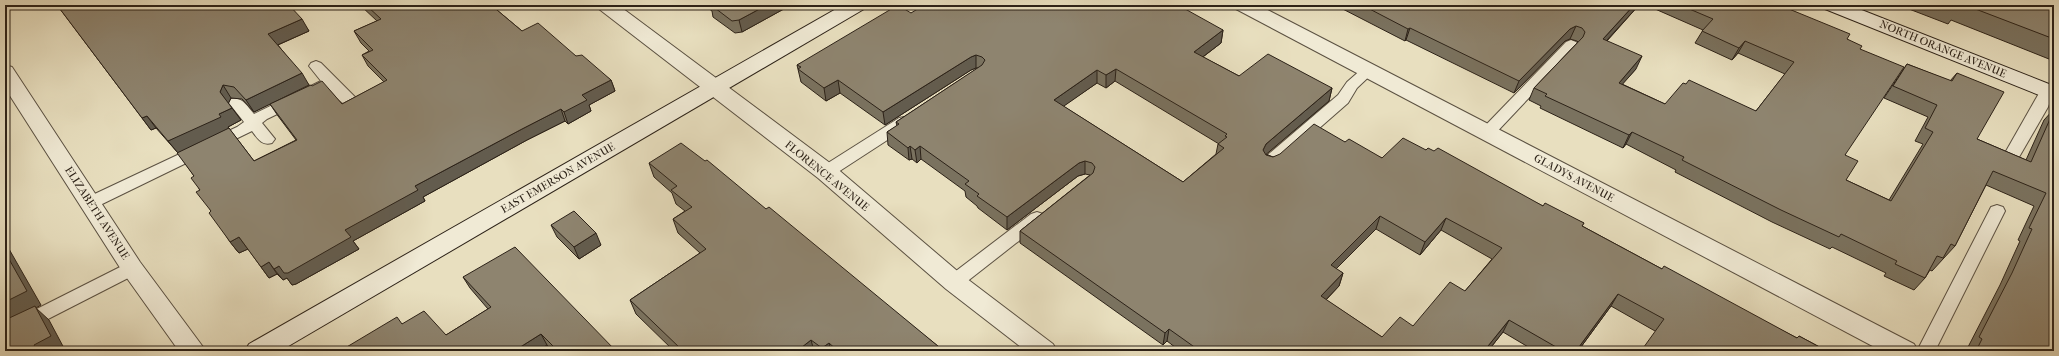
<svg xmlns="http://www.w3.org/2000/svg" width="2059" height="356" viewBox="0 0 2059 356" font-family="'IM FELL French Canon',serif">
  <rect width="100%" height="100%" fill="#e8dfbf"/>
  <filter id="stains"><feTurbulence type="fractalNoise" baseFrequency=".005" numOctaves="4"/><feColorMatrix values="0 0 0 0 .2 0 0 0 0 .09 0 0 0 0 .02 0 0 0 .5 -.17"/></filter>
  <radialGradient id="worn" r=".72"><stop offset=".6" stop-color="#630" stop-opacity="0"/><stop offset="1" stop-color="#630" stop-opacity=".3"/></radialGradient>
  <g fill="none" stroke-linecap="round" stroke-linejoin="round">
    <defs>
      <g id="lane">
        <path d="M1571,40L1576,42L1578,45L1576,48L1492,137L1487,138L1482,137L1479,133L1482,129L1566,42Z"/>
        <path d="M316,61L321,63L355,97L357,101L355,105C343,108 337,97 329,89L267,119L262,123L275,139L272,143C262,146 258,139 252,131L96,207L90,209L84,207L82,203L84,199L237,127L244,122L229,103L231,99C242,96 247,106 254,114L321,81L309,66L311,63Z"/>
        <path d="M1368,66L1373,68L1375,71L1357,88L1348,103L1276,166L1270,168L1264,166L1262,162L1264,158L1338,95L1347,82L1363,68Z"/>
        <path d="M2047,86L2052,88L2054,90L2048,107L2015,164L2009,166L2003,164L2001,160L2042,88Z"/>
        <path d="M904,117L909,118L912,122L909,126L832,176L826,178L820,176L818,172L820,168L899,118Z"/>
        <path d="M1997,205L2003,207L2005,211L1935,351H1917L1989,211L1991,207Z"/>
        <path d="M1037,212L1043,214L1045,218L1043,222L960,287L954,289L948,287L945,282L948,277L1031,214Z"/>
        <path d="M132,261L138,263L141,268L138,273L5,341V325Z"/>
      </g>
      <g id="street">
        <path d="M597,5H618L834,166L962,275L1053,344L1057,351H1026L946,289L818,178L599,9Z"/>
        <path d="M1234,5H1258L1914,344L1918,351H1882L1236,9Z"/>
        <path d="M5,65L12,67L140,262L206,351H179L124,274L5,88Z"/>
      </g>
      <g id="secondary">
        <path d="M843,5H866L864,9L280,351H245L249,344Z"/>
        <path d="M1823,5H1849L2054,86V101L1825,9Z"/>
      </g>
    </defs>
    <use href="#lane" stroke="#5b5142" stroke-width="2"/>
    <use href="#street" stroke="#5b5142" stroke-width="2"/>
    <use href="#secondary" stroke="#2c2218" stroke-width="2"/>
    <use href="#lane" fill="#f0ead5" fill-rule="evenodd"/>
    <use href="#street" fill="#f0ead5" fill-rule="evenodd"/>
    <use href="#secondary" fill="#f0ead5" fill-rule="evenodd"/>
  </g>
  <g fill="#7a725f" stroke="#2c2218" fill-rule="evenodd">
    <path d="M57,5H301L292,9L309,31L278,45L309,85L342,104L384,82L368,66L362,55L369,51L361,43L354,31L377,21L360,5H491L522,31L576,56L611,80L615,91L589,105L591,111L568,124L565,121L527,140L423,197L425,201L353,241L359,249L296,284L292,285L287,278L283,280L277,274L269,278L248,249L239,253L237,251L228,239L211,211L200,191L194,176L178,153L156,128L151,130ZM231,98L242,99L254,112L270,104L278,116L296,140L254,161L228,127L241,120L228,103Z"/>
    <path d="M704,5H791L742,32L735,33L713,17L712,11Z"/>
    <path d="M1335,5H1639L1607,41L1636,69L1622,84L1665,104L1756,111L1785,74L1738,53L1732,60L1695,43L1703,30L1646,5H1788L1789,9L1847,39L1860,49L1845,155L1846,180L1889,200L1923,144L1915,141L1928,117L1884,98L1907,64L1950,81L1957,73L1977,139L2026,160L2044,120L2054,109V308L2053,309L2054,351H1970V350L1967,349L2000,285L2020,241L2018,240L2034,206L1986,185L1955,246L1932,271L1930,270L1925,278L1914,290L1884,276L1886,273L1832,247L1830,249L1772,222L1675,172L1676,170L1626,144L1623,148L1540,108L1541,106L1529,100L1534,88L1578,42L1577,41L1570,39L1565,41L1514,93L1406,40L1405,41Z"/>
    <path d="M1905,5H2054V61L1951,20L1948,24L1909,9L1911,7Z"/>
    <path d="M911,13L1223,30L1221,43L1203,57L1239,76L1332,88L1329,101L1266,154L1273,157L1345,142L1382,158L1426,150L1543,206L1584,223L1582,226L1662,269L1797,338L1799,336L1827,351L1655,331L1611,306L1578,351H1535L1503,332L1488,351H1180L1167,341L1163,345L1020,243V231L1090,175L1085,174L1078,176L1007,230L978,208L977,206L966,197L965,191L921,159L917,163L912,159L909,160L888,145L887,132L897,126L896,122L978,68H976L971,70L885,125L840,93L826,101L801,82L797,65ZM1115,81L1219,144H1218L1216,154L1183,182L1063,106L1097,83L1106,88ZM1376,229L1420,255L1441,230L1492,259L1465,291L1413,326L1382,337L1326,300L1339,286L1343,273L1336,269Z"/>
    <path d="M649,163L766,209L944,351H674L636,314L630,300L700,253L678,233L673,219L685,211L676,204L672,193L654,177Z"/>
    <path d="M551,225L601,245L579,259L557,237Z"/>
    <path d="M463,277L616,351H553L547,345L537,351H340L402,324L446,335L488,309L470,288Z"/>
  </g>
  <g fill="#635c4e" stroke="#2c2218">
    <path d="M286,5H301L289,10Z"/>
    <path d="M767,5H791L742,32L739,20Z"/>
    <path d="M1634,5H1639L1597,51L1603,39Z"/>
    <path d="M302,19L309,31L275,46L268,34Z"/>
    <path d="M1576,26L1570,39L1565,41L1514,93L1519,81L1570,29Z"/>
    <path d="M1410,28L1406,40L1405,41L1408,29Z"/>
    <path d="M1223,30L1221,43L1192,65L1194,52Z"/>
    <path d="M1745,41L1738,53L1732,60L1739,48Z"/>
    <path d="M976,55V68L971,70L885,125L883,112L971,57Z"/>
    <path d="M1642,56L1636,69L1613,95L1619,83Z"/>
    <path d="M1116,69L1115,81L1106,88V75Z"/>
    <path d="M1097,70V83L1054,113V100Z"/>
    <path d="M302,73L309,85L254,112L246,100Z"/>
    <path d="M611,80L615,91L589,105L591,111L568,124L564,112L582,95Z"/>
    <path d="M838,80L840,93L826,101L824,88Z"/>
    <path d="M223,85L231,98L228,104L220,92Z"/>
    <path d="M1332,88L1329,101L1263,157V150L1266,144Z"/>
    <path d="M232,108L241,120L228,127L229,129L178,153L168,141L219,114Z"/>
    <path d="M561,109L565,121L527,140L423,197L425,201L353,241L359,249L296,284L292,285L287,278L283,280L274,269L345,230L415,186L522,129Z"/>
    <path d="M147,116L156,128L151,130L142,118Z"/>
    <path d="M1632,132L1626,144L1623,148L1629,135Z"/>
    <path d="M910,146L912,159L909,160L908,148Z"/>
    <path d="M920,146L921,159L917,163L915,150Z"/>
    <path d="M1085,161V174L1078,176L1007,230V217L1079,163Z"/>
    <path d="M1380,216L1376,229L1327,278L1331,265Z"/>
    <path d="M1446,218L1441,230L1420,255L1425,242Z"/>
    <path d="M596,233L601,245L579,259L574,247Z"/>
    <path d="M239,237L248,249L239,253L230,242Z"/>
    <path d="M5,242L41,305L36,308L49,320L65,350L63,351H37L5,323Z"/>
    <path d="M269,262L277,274L269,278L261,267Z"/>
    <path d="M1343,273L1339,286L1317,309L1321,296Z"/>
    <path d="M1618,294L1611,306L1578,351H1576Z"/>
    <path d="M1509,320L1503,332L1488,351H1484Z"/>
    <path d="M1169,329L1167,341L1163,345L1165,333Z"/>
    <path d="M541,334L547,345L537,351H514Z"/>
    <path d="M811,340L814,351H797Z"/>
    <path d="M829,343L831,351H822V348Z"/>
  </g>
  <g fill="#8e846f" stroke="#2c2218" fill-rule="evenodd">
    <path d="M57,5H289L302,19L268,34L302,73L246,100L234,87L223,85L220,92L232,108L219,114L221,117L168,141L147,116L142,118Z"/>
    <path d="M366,5H491L522,31L538,23L576,56L582,55L611,80L582,95L587,100L564,112L561,109L522,129L415,186L418,190L345,230L351,237L288,273H284L279,266L274,269L269,262L261,267L239,237L230,242L228,239L209,213L211,211L196,192L200,190L191,178L194,176L177,153L229,128L254,161L297,140L270,104L311,85L312,86L322,81L342,104L387,80L362,55L373,50L354,31L381,19Z"/>
    <path d="M711,5H767L739,20L732,21Z"/>
    <path d="M898,5L911,13L924,5H1178L1223,30L1194,52L1239,76L1268,54L1332,88L1266,144L1263,150L1266,155L1273,157L1280,154L1314,124L1345,142L1349,139L1382,158L1403,138L1426,150L1428,148L1434,151L1438,148L1543,206L1545,203L1584,223L1582,226L1662,269L1664,266L1797,338L1799,336L1827,351H1641L1664,319L1618,294L1576,351H1563L1509,320L1484,351H1207L1204,349L1201,351H1200L1169,329L1165,333L1020,231L1093,173L1095,167L1092,163L1085,161L1079,163L1007,217L977,196L979,194L965,184L969,181L920,146L915,150L910,146L908,148L887,132L899,124L896,122L982,65L985,60L982,57L976,55L971,57L883,112L838,80L824,88L798,69L801,67L797,65ZM1116,69L1227,134L1225,136L1227,137L1218,144L1224,148L1183,182L1054,100L1097,70L1106,75ZM1380,216L1425,242L1446,218L1502,248L1465,291L1450,282L1413,326L1400,317L1382,337L1321,296L1343,273L1331,265Z"/>
    <path d="M1362,5H1634L1603,39L1642,56L1619,83L1665,104L1683,83L1686,84L1689,80L1756,111L1794,62L1745,41L1739,48L1702,31L1713,19L1680,5H1788L1791,6L1789,9L1850,34L1847,39L1862,46L1860,49L1904,67L1845,155L1858,161L1846,180L1891,201L1933,132L1925,128L1937,105L1893,86L1907,64L1952,81L1957,73L2004,92L1977,139L2031,162L2054,110V308L2053,309H2054V351H1976L1982,339L1979,337L2012,273L2032,229L2029,228L2046,193L1993,171L1955,246L1951,244L1943,258L1937,256L1925,278L1895,264L1897,261L1841,234L1839,237L1781,210L1682,160L1684,157L1632,132L1629,135L1545,96L1547,94L1534,88L1583,37L1585,32L1582,28L1576,26L1570,29L1519,81L1410,28L1408,29Z"/>
    <path d="M1952,5H1962L1960,8Z"/>
    <path d="M1965,5H2054V39Z"/>
    <path d="M681,143L705,161L707,160L766,209L769,207L944,351H838L829,343L822,348L811,340L797,351H678L681,349L630,300L706,249L673,219L692,207L671,190L677,186L649,163Z"/>
    <path d="M574,211L596,233L574,247L551,225Z"/>
    <path d="M515,247L616,351H558L541,334L514,351H340L397,317L402,324L424,311L446,335L491,307L463,277Z"/>
    <path d="M5,252L27,291L5,302Z"/>
    <path d="M35,306L51,336L34,345L37,351H5V320Z"/>
  </g>
  <g text-anchor="middle" dominant-baseline="central" stroke-width="3" stroke-linejoin="round" paint-order="stroke">
    <g font-size="11" fill="#2c2218" stroke="#f0ead5">
      <text transform="translate(1943 49) rotate(22)">NORTH ORANGE AVENUE</text>
      <text transform="translate(827 176) rotate(39)">FLORENCE AVENUE</text>
      <text transform="translate(558 178) rotate(-30)">EAST EMERSON AVENUE</text>
      <text transform="translate(1574 178) rotate(28)">GLADYS AVENUE</text>
      <text transform="translate(97 213) rotate(57)">ELIZABETH AVENUE</text>
    </g>
  </g>
  <rect width="2059" height="356" fill="none" stroke="#e8dfbf" stroke-width="20"/>
  <rect x="6" y="6" width="2047" height="344" fill="none" stroke="#2c2218" stroke-width="2"/>
  <rect x="10" y="10" width="2039" height="336" fill="none" stroke="#2c2218"/>
  <rect width="100%" height="100%" filter="url(#stains)"/>
  <rect width="100%" height="100%" fill="url(#worn)"/>
</svg>
